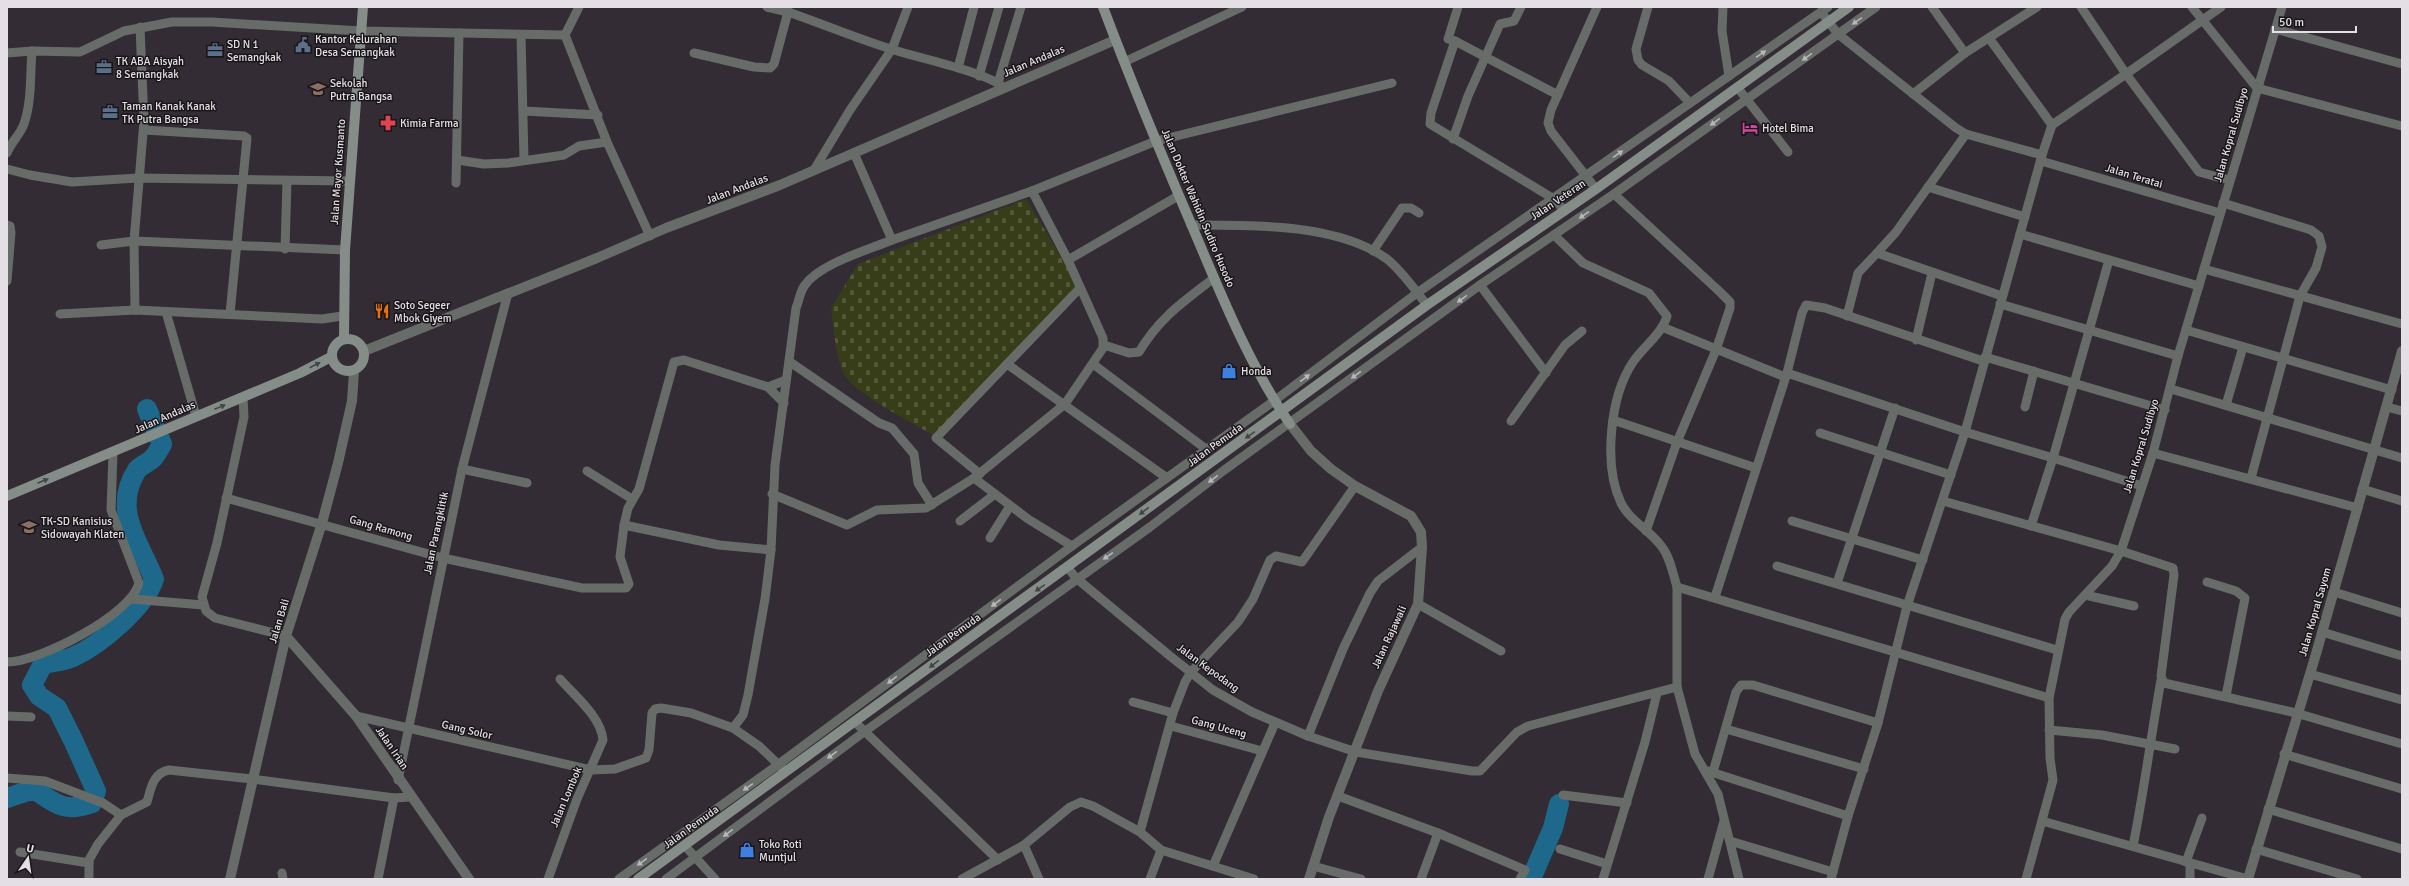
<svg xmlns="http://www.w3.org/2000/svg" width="2409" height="886" viewBox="0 0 2409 886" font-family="Signika,sans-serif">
  <defs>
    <pattern id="cemetery-stones" width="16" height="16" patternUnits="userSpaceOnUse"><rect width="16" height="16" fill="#373d18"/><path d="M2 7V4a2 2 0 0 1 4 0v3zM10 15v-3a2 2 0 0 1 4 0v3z" fill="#545939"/></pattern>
  </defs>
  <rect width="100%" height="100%" fill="#332c34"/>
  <path fill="url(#cemetery-stones)" d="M1026,199L1080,288L940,439C919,426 854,394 844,374C835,355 834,329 831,308L858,264Z"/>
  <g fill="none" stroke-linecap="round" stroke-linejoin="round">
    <g stroke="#1d688b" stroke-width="20">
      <path d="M7,798L34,789C56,804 64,813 92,803L96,791L73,740L57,708L39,696L32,685L43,664C52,662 64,661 73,657C100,645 145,607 154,579C140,543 111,510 137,470C141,465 148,463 152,459C156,456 159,449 162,444L147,409"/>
      <path d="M1531,879L1553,828L1559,804"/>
    </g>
    <g stroke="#676c69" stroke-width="9">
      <path d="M579,7L565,35L607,142L650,236"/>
      <path d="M788,7V12C823,24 858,39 894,50C919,58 985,72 1003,87"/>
      <path d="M1458,7L1448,39L1455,41L1431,113L1430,124L1554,199L1565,211"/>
      <path d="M1648,7L1636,49L1638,60L1642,65L1669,81L1690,103"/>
      <path d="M1723,7L1722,31L1729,76"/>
      <path d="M1932,7L1965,53"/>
      <path d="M2192,7L2257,88L2402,126"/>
      <path d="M2221,7L2126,74L2199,172L2229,180"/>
      <path d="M1821,12L1838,34L1956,128L1966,134L2042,155"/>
      <path d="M2275,29L2402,64"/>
      <path d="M521,35L524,160"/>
      <path d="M1989,38L2052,125"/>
      <path d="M1455,41L1558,95"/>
      <path d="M7,53L32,51L80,52L124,31L172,22H212L361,31L565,35"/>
      <path d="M694,53L754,67L770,68L774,64L788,12L767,7"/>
      <path d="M1124,62L1242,7"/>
      <path d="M958,68L974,7"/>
      <path d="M979,76L999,7"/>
      <path d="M998,83L1021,7"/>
      <path d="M1737,87L1788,152"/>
      <path d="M1913,94L1965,53L2037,7"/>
      <path d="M524,111L598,115"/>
      <path d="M144,130L244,136L247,138L230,314"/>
      <path d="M1453,139L1468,96L1500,24L1514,21L1521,7"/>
      <path d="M7,153C11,142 20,135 24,124C32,101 30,74 32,51"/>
      <path d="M457,160L484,164L508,163L564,155L579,146L607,142"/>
      <path d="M2041,161L2220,213"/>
      <path d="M7,169L30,175L72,182L138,178L350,181"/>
      <path d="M814,170L850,110L892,49L908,7"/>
      <path d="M456,183L459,33"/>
      <path d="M1928,187L2025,217"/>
      <path d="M1596,189L1551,131L1548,123L1551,110L1597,7"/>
      <path d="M1032,191L1156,141L1392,83"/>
      <path d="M1614,194L1720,292L1730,302V308L1716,350L1677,442L1646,531"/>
      <path d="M2223,203L2311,230L2319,236L2322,247L2316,268L2300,296L2251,478"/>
      <path d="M7,225L10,226L11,233L7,281"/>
      <path d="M1191,225C1251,225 1337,223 1387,259C1402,271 1415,290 1427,305"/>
      <path d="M2020,234L2199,286"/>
      <path d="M1554,235L1583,263L1649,293L1667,316C1662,334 1643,347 1633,362C1610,396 1603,465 1621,503C1630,521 1650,530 1662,547C1670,557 1673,574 1677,587"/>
      <path d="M101,245L134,241L345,250"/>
      <path d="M285,249L287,181"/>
      <path d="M1373,251L1402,208H1411L1419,213"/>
      <path d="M1877,253L1896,232L1966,134"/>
      <path d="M1068,260L1178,196"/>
      <path d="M2109,260L2053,458L2142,486"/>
      <path d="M2204,269L2402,324"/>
      <path d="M1480,285L1546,373"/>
      <path d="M1080,288L1007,364L1167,478"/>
      <path d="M2000,304L2178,356"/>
      <path d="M135,310L134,241L144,121L140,27"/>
      <path d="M166,312L196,416"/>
      <path d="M60,314L135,310L322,319L342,316"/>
      <path d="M1847,316L1858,273L1877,253L2002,296"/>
      <path d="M1662,327L1785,377"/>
      <path d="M2186,330L2392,390"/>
      <path d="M1916,340L1932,273"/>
      <path d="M1104,345L1129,353L1139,352C1160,317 1182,303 1214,278"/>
      <path d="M1985,357L2165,410"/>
      <path d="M790,362L879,423L892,428L914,454L918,483L932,505"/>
      <path d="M1093,364L1206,449"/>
      <path d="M1787,373L1965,432L2053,458L2031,526"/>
      <path d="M768,387L786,380"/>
      <path d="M2171,389L2402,458"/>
      <path d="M243,397L244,417L217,543L202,597L206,611L215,618L286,636"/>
      <path d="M2226,405L2243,347"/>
      <path d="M2025,407L2034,371"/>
      <path d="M2387,407L2402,411"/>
      <path d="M1613,420L1756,468"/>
      <path d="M1511,421L1565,345L1582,331"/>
      <path d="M1820,433L1951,475"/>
      <path d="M2153,453L2358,508"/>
      <path d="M462,469L527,483"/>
      <path d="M587,471L632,499"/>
      <path d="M980,474L936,438L1007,364"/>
      <path d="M974,478L1028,519L1072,546"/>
      <path d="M2362,489L2402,501"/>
      <path d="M772,494L847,525L877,510L926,508L974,478L1065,404L1103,348V338L1068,260L1032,191L892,240L854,153"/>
      <path d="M226,498L443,558L582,588H626L629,584L620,557L624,525L628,508L639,489L674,362L684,360L768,387L784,403"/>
      <path d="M1943,501L2121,551L2173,568L2174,575L2161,676L2164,683L2296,713L2402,744"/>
      <path d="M960,521L995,494"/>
      <path d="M1792,521L1923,560"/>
      <path d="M624,525L719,545L771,550"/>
      <path d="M990,538L1010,506"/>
      <path d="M1777,566L2057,650"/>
      <path d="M1068,568L1076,578L1170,656L1213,690L1252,712L1308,736L1356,752L1472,771H1480L1517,732L1528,726L1677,687"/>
      <path d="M2207,582L2236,591L2245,598L2226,696"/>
      <path d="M1837,583L1895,408"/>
      <path d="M2334,592L2402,613"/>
      <path d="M2085,595L2134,606"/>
      <path d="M1715,597L1787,373L1802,313L1806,305L1825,308L1983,361"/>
      <path d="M132,599L203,605"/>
      <path d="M1418,604L1501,651"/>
      <path d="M2322,632L2402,656"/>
      <path d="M7,662C39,662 131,615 139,583L111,510L113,453"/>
      <path d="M2310,674L2402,700"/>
      <path d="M1133,702L1173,713"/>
      <path d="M7,716L31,717"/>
      <path d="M356,716L591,770L615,769L646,758L649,750L652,713L655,709L661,708L691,713L733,728L759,746L782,768"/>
      <path d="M856,723L998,860"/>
      <path d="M1171,726L1262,751"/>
      <path d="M733,728L743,715L748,695L765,599L771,550L775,465L796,308C799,301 800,291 805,285C819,264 868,250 892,240"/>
      <path d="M1726,729L1864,769"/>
      <path d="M2049,730L2102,735L2175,749"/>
      <path d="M1308,736L1343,649L1370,593L1378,581L1422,547"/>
      <path d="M2284,754L2402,789"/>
      <path d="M1708,771L1848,816"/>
      <path d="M1713,772L1736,692L1741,685H1753L1878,723"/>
      <path d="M7,778L45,781L103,803L121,815"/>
      <path d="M398,780L462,469L508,293"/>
      <path d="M1563,795L1627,803"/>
      <path d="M1338,796L1438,833L1525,870L1520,879"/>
      <path d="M2268,809L2402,849"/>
      <path d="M2042,821L2248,879"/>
      <path d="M1140,832L1173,713L1185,682L1191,672L1238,622L1253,599L1270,560L1276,556L1302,562L1355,486"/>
      <path d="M1730,841L1833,872"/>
      <path d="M1024,845L1039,879"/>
      <path d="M685,846L715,879"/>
      <path d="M2133,846C2144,791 2151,736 2161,680"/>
      <path d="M1560,849L1607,864"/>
      <path d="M2256,849L2357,879"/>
      <path d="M20,852L89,863"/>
      <path d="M2186,862L2202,818"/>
      <path d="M1213,866L1275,723"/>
      <path d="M1313,866L1361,879"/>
      <path d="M282,873L283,879"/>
      <path d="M89,879V860L98,844L121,815L147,802C151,788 153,773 169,770L252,779L394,798L410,797"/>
      <path d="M378,879L394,798"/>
      <path d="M548,879L577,799L603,740C601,717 575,696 560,679"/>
      <path d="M619,879L779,764L1072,546L1274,401L1417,293L1828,7"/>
      <path d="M666,879L864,732L1150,527L1223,471L1480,285L1614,194L1876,7"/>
      <path d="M962,879L1024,845L1070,807L1081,802L1093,806L1140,832L1161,850L1254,879"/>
      <path d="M1150,879L1161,850"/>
      <path d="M1421,879L1438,833"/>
      <path d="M1603,879L1645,742L1657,693"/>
      <path d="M1708,879L1724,821"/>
      <path d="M1739,879L1718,794L1695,754L1677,687V587L2049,698"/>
      <path d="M1831,879L1848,816L1878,723L1907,606L1965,432L2042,155L2052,125L2126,74L2081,7"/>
      <path d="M2026,879L2053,780L2050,758L2049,698L2065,619L2069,612L2112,566L2121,551L2153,453L2178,356L2282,7"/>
      <path d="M2190,879V863"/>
    </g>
    <g stroke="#676c69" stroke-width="10">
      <path d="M364,351L597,258L666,228L780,185L1115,40"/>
      <path d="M1290,424L1311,451L1331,469L1355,486L1411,516L1421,532L1422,547L1418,604L1378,691L1329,817L1309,879"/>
      <path d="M286,636L356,716L469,879"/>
      <path d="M230,879L286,636L322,523L338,463L352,401L354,371"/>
      <path d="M2248,879L2316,654L2402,351"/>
    </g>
    <g stroke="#858d89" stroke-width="10">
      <path d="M1103,7C1131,81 1161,154 1192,226C1220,292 1249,365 1290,424"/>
      <circle cx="348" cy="355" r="16"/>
      <path d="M344,339L345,250L363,7"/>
      <path d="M7,496L300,373L331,357"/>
      <path d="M638,879L1427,305L1596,189L1849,7"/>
    </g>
  </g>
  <defs><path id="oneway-solid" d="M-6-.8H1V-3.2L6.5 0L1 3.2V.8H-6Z"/></defs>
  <g fill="#b8b7b9">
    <use href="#oneway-solid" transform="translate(1857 21) rotate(145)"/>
    <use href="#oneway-solid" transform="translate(1761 54) rotate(-35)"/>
    <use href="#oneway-solid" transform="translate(1807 57) rotate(144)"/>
    <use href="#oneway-solid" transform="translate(1715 122) rotate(144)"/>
    <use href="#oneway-solid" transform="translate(1618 154) rotate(-35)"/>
    <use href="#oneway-solid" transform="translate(1584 215) rotate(146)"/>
    <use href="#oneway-solid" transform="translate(1462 299) rotate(144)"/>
    <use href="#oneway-solid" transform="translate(1356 375) rotate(144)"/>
    <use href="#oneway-solid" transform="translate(1305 378) rotate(-37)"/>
    <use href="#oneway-solid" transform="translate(1213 479) rotate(143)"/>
    <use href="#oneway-solid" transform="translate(1108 556) rotate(145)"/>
    <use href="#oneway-solid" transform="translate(996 603) rotate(143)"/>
    <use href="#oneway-solid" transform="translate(892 680) rotate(143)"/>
    <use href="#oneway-solid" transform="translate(832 755) rotate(144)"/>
    <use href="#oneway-solid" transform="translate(748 787) rotate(145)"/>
    <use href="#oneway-solid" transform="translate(728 833) rotate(143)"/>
    <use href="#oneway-solid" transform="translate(642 862) rotate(144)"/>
  </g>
  <g fill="#444646">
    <use href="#oneway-solid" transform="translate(315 365) rotate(-27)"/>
    <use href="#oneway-solid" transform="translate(220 407) rotate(-22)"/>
    <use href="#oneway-solid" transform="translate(1250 435) rotate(145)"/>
    <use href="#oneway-solid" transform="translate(43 481) rotate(-23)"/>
    <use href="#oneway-solid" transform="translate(1144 511) rotate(143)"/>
    <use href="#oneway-solid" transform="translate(1040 588) rotate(145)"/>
    <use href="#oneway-solid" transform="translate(934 664) rotate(143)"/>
  </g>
  <defs>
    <symbol id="civic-bare" viewBox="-9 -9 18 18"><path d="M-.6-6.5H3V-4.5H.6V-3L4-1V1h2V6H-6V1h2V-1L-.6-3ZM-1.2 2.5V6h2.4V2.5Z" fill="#5c6f8a" stroke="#191619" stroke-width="2.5" paint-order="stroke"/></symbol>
    <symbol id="office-bare" viewBox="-9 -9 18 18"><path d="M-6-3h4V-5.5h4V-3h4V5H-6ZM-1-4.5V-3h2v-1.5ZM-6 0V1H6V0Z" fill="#5c6f8a" stroke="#191619" stroke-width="2.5" paint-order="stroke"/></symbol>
    <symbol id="school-bare" viewBox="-9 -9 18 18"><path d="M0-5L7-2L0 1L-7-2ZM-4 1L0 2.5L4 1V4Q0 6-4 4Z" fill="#8d6e63" stroke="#191619" stroke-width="2.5" paint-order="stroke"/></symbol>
    <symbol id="pharmacy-bare" viewBox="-9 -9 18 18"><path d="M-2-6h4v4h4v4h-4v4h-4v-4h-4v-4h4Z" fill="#e0444e" stroke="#191619" stroke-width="2.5" paint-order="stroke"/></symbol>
    <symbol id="hotel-bare" viewBox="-9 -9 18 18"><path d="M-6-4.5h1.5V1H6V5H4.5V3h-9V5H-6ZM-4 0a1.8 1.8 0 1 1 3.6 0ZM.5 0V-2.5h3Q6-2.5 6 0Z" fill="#d1479c" stroke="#191619" stroke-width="2.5" paint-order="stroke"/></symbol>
    <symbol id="restaurant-bare" viewBox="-9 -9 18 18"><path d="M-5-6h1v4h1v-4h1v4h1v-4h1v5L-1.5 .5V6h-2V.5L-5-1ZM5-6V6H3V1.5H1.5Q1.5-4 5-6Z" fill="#e8710a" stroke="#191619" stroke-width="2.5" paint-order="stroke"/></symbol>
    <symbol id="shop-bare" viewBox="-9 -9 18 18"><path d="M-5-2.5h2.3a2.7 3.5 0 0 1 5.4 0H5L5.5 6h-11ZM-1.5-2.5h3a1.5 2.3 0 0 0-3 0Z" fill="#3f7fe0" stroke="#191619" stroke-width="2.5" paint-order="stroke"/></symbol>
  </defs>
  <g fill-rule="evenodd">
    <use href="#civic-bare" x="292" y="34" width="22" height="22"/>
    <use href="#office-bare" x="204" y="39" width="22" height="22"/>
    <use href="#office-bare" x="93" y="56" width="22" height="22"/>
    <use href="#school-bare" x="307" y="78" width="22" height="22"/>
    <use href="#office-bare" x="99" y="101" width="22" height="22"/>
    <use href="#pharmacy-bare" x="377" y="112" width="22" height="22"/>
    <use href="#hotel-bare" x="1739" y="117" width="22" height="22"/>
    <use href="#restaurant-bare" x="371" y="300" width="22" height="22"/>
    <use href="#shop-bare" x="1218" y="360" width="22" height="22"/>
    <use href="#school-bare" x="18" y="516" width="22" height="22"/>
    <use href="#shop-bare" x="736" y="839" width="22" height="22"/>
  </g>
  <g text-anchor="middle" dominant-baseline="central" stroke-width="3" stroke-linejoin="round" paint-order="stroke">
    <g font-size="11" fill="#e4dfe4" stroke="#191619" text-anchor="start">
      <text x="315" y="39">Kantor Kelurahan<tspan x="315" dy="13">Desa Semangkak</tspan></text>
      <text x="227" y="44">SD N 1<tspan x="227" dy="13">Semangkak</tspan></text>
      <text x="116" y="61">TK ABA Aisyah<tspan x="116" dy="13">8 Semangkak</tspan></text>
      <text x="330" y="83">Sekolah<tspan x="330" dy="13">Putra Bangsa</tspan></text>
      <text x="122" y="106">Taman Kanak Kanak<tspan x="122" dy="13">TK Putra Bangsa</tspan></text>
      <text x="400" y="123">Kimia Farma</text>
      <text x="1762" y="128">Hotel Bima</text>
      <text x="394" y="305">Soto Segeer<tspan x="394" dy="13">Mbok Giyem</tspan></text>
      <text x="1241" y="371">Honda</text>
      <text x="41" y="521">TK-SD Kanisius<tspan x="41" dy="13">Sidowayah Klaten</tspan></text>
      <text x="759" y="844">Toko Roti<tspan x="759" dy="13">Muntjul</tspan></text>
    </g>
    <g font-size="11" fill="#e4dfe4" stroke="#191619">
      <text transform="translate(1034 61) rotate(-23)">Jalan Andalas</text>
      <text transform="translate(2231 135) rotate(-74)">Jalan Kopral Sudibyo</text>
      <text transform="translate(338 172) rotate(-86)">Jalan Mayor Kusmanto</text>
      <text transform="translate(2134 176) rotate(17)">Jalan Teratai</text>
      <text transform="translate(737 189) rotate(-21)">Jalan Andalas</text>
      <text transform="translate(1558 200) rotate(-34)">Jalan Veteran</text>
      <text transform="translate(1198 208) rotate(67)">Jalan Dokter Wahidin Sudiro Husodo</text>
      <text transform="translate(165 417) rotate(-24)">Jalan Andalas</text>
      <text transform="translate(1215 445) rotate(-36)">Jalan Pemuda</text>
      <text transform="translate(2141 446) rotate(-73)">Jalan Kopral Sudibyo</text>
      <text transform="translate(381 528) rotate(16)">Gang Ramong</text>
      <text transform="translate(436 533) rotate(-78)">Jalan Parangklitik</text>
      <text transform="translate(2315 612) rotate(-74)">Jalan Kopral Sayom</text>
      <text transform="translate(279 621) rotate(-73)">Jalan Bali</text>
      <text transform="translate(953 635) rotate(-36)">Jalan Pemuda</text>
      <text transform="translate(1389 637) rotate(-65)">Jalan Rajawali</text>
      <text transform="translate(1208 668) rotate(36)">Jalan Kepodang</text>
      <text transform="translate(1219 727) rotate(15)">Gang Uceng</text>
      <text transform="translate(467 730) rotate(13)">Gang Solor</text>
      <text transform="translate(392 748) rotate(56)">Jalan Irian</text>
      <text transform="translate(566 797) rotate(-67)">Jalan Lombok</text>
      <text transform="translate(691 827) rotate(-36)">Jalan Pemuda</text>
    </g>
  </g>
  <rect width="2409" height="886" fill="none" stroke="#e4dfe4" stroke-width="16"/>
  <g transform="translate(28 858) rotate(13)" stroke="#191619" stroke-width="3" paint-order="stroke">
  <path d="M0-3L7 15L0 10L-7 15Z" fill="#e4dfe4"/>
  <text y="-6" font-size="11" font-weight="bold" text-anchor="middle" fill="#e4dfe4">U</text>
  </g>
  <path d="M2273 26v6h83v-6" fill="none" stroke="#e4dfe4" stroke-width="2"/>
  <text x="2279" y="26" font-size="12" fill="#e4dfe4" stroke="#191619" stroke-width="3" paint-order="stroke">50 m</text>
</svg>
